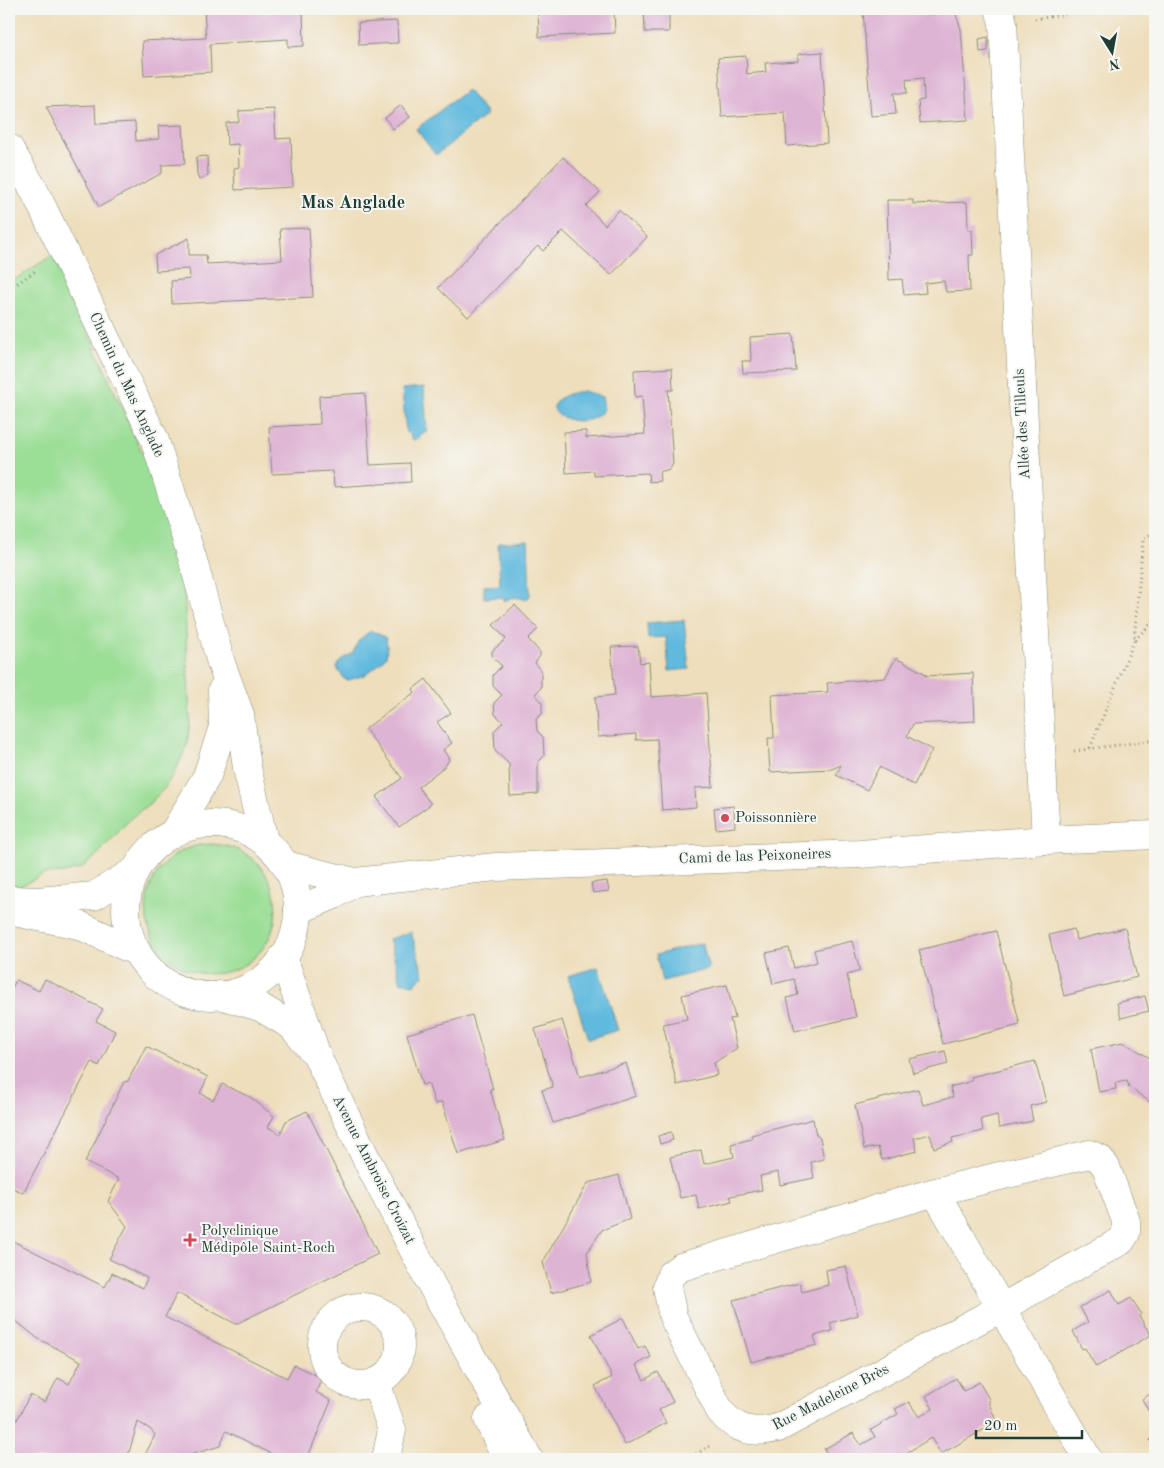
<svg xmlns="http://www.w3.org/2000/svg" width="1164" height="1468" viewBox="0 0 1164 1468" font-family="'Old Standard TT',serif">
  <rect width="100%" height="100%" fill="#f6f6f2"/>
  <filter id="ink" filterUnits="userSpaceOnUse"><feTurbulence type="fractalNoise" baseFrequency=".02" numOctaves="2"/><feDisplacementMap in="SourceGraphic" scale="10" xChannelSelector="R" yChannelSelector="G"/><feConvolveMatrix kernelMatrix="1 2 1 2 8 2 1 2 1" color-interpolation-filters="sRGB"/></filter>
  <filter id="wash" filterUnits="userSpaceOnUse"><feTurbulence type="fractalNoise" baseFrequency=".0096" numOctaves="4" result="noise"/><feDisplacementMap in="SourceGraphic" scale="20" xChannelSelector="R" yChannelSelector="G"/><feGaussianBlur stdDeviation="1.12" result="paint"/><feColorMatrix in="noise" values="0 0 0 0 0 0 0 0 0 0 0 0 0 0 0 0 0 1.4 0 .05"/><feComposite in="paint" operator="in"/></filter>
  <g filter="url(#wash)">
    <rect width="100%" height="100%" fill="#eedebc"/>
    <g fill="#9bde96" stroke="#5d8e65">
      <path d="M53,255L142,452L183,563L190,722L187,745L176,770L164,789L150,803L132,817L96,856L82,868L65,873L44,874L17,888L9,887V283Z"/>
      <circle cx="211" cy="909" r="65"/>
    </g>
    <g fill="#60bade" stroke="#407c89">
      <path d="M467,90L487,114L436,155L416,129Z"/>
      <path d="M424,387L427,432L422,433L419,438L414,440L411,438L409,432L406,433L402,389Z"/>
      <path d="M584,391L602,397L604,408C591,435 533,414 562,397C568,393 577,392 584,391Z"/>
      <path d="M528,541L530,596L526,600C519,597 511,596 505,601L502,597L484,598V586L500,585L498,543Z"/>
      <path d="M684,620L689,669L669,671L666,637L648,638L647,623Z"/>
      <path d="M369,632H375L386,638L387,645L386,657L378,665L365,675L349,680L344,679L337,668L338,664L344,658L353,653L359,640Z"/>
      <path d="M411,932L424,976L421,977L414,985L406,982L401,983L389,939Z"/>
      <path d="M702,943L709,969L662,981L656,955Z"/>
      <path d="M598,967L618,1030L588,1039L568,976Z"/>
    </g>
    <g id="blocks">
      <g fill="#deb4d4">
        <path d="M204,9H303L304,46L288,47V39L210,44L211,72L144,76L142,41L206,38Z"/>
        <path d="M538,9H630V10L614,11L615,33L539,37Z"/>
        <path d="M644,9H669V32H645Z"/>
        <path d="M892,9H924V14H935L934,9H954L961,29L968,120L920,123L918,101L924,100L923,78L906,80L907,93H894L896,114L871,116L863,11Z"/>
        <path d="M397,21L398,43L359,45L358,23Z"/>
        <path d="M988,37V51L980,52L979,39Z"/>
        <path d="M822,52L827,143L787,146L785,113L722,117L718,58L746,56L747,74L766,72L765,63L798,61V54Z"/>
        <path d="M95,105L96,124L135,122L136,141L159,139L158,126L183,125L185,164L162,165V173L99,207L46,107Z"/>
        <path d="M401,105L410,117L393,129L385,118Z"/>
        <path d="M274,109L276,139L291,138L293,187L235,190L234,168L239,167L238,144L227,145L226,123L239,122V111Z"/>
        <path d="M207,156L208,175L199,180L197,174L196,157Z"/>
        <path d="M563,157L600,192L586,206L605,225L619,210L647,237L611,275L563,231L543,251L538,246L468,317L438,288Z"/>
        <path d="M887,200H913V204L967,202L968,230H972L973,255H969L970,291L946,292L944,281L925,283L926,293L904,295L902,279L889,280Z"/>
        <path d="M309,228L313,297L172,304L171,281L190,279L189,269L156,271L155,255L189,238V255H206L207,264L282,260L280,229Z"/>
        <path d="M793,334L796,371L743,373L742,361H751L750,337Z"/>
        <path d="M672,368L673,390H668L673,464L670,469L659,472L660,481L649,482L648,473L594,476V471L566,473L564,432L586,431V438L645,434L642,396L635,397L634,370Z"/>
        <path d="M365,393L370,465L410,463L411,482L334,487L333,471L272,474L269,427L320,424L319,396Z"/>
        <path d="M515,605L538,629L528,639L540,652V656L535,663L541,671V688L535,694L542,702V714L536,719L537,731L543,737L544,756L538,762V794L510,796L509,764L495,751L494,731L503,722L495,714L494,703L502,695L493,686V675L502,666L492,657V651L506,639L493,625Z"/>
        <path d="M638,646L640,663L649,662L651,697L706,693L713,787L695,788L696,807L662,810L657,739L636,740V734L598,737L595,697L615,695L611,647Z"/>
        <path d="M896,658L926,674L925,676L973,673L975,721L913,724L907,736L932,750L914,785L879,767L867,790L836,775L841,765L832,769L770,772L768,738H774L772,695L828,692L827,683L885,678Z"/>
        <path d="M426,679L451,713L437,722L452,743L443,750L448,757L449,760L445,766L418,787L431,804L399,827L376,797L402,778L365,729L415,692L413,689Z"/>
        <path d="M734,806L735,827L716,829L714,808Z"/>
        <path d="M607,881L609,891L593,893L591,883Z"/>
        <path d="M1125,928L1137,977L1064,996L1049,935L1074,929L1076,940Z"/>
        <path d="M996,931L1020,1025L943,1044L919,950Z"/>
        <path d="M852,941L860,971L847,975L856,1017L795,1031L787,998L798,995L794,979L773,984L766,953L789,948L794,968L817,962L814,950Z"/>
        <path d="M45,979L103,1009L96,1021L115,1031L99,1066L92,1062L23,1193L9,1186V994L16,980L39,991Z"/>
        <path d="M727,985L735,1018L730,1019L737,1048L714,1063L717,1075L677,1085L663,1024L687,1019L682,995Z"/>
        <path d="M1145,996L1149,1011L1121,1018L1117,1003Z"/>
        <path d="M472,1015L493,1089H490L505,1140L458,1154L442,1102L435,1104L428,1083L422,1085L407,1034Z"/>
        <path d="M562,1020L580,1077L626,1063L636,1096L553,1123L542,1090L553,1087L535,1029Z"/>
        <path d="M1123,1042L1155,1061V1101L1150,1102L1129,1087L1127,1081L1115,1083L1116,1089L1099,1092L1091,1049Z"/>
        <path d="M146,1046L208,1077L200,1093L213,1100L222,1084L250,1097L274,1116L268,1127L280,1134L286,1121L307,1111L378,1254L236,1324L177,1293L165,1317L287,1378L294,1365L322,1378L316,1392L331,1401L307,1459H282L226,1431L220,1446L187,1456L181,1459H143L155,1435L150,1429L138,1422L127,1459H9V1435L30,1395L45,1402L58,1378L69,1384L81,1361L37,1338L9,1315V1239L105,1287L112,1273L143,1288L147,1278L109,1259L127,1226L108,1201L119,1179L85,1162L124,1082L128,1081Z"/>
        <path d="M945,1051L948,1064L913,1073L909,1059Z"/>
        <path d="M1035,1061L1046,1102L1030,1106L1033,1121L999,1128L997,1115L981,1119L983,1131L952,1138L953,1142L934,1148L930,1134L914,1138L917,1151L882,1160L878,1147L864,1149L855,1105L918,1089L923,1105L953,1097L950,1087L972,1081L971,1077Z"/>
        <path d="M813,1119L816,1135L820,1138L824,1159L811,1162L814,1178L780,1185L778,1172L760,1176L762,1190L730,1196L732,1201L699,1209L696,1195L680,1198L670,1157L701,1150L704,1164L734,1157L731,1144L752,1139L751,1135Z"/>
        <path d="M671,1132L673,1140L660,1144L658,1136Z"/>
        <path d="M619,1175L630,1219L602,1230L587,1252L591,1282L551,1293L543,1262L588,1183Z"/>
        <path d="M846,1266L858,1315L830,1323L832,1331L814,1336L817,1345L751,1362L733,1300L800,1283L802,1292L828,1285L826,1270Z"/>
        <path d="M1111,1290L1119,1305L1131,1298L1141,1313L1139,1316L1151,1335L1096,1367L1085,1348L1082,1349L1073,1331L1088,1322L1080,1307Z"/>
        <path d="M623,1318L638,1349L645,1346L651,1357L636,1365L644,1380L658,1372L673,1402L659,1410L666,1423L625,1445L595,1386L612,1377L591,1335Z"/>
        <path d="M956,1378L964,1391L979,1382L989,1399V1404L997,1422L941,1454L931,1438L908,1452L913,1459H830L824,1449L853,1433L861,1445L875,1437L871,1430L898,1414L895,1409L909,1402L919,1417L933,1409L926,1396Z"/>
        <path d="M1155,1391V1423L1142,1399Z"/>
        <path d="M1155,1437V1449L1150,1440Z"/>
      </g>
    </g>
  </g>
  <g filter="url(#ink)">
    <use href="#blocks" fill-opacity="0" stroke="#868e78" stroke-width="1"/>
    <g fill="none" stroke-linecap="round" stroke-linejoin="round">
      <defs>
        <g id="minor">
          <path d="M999,9L1003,23L1046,840"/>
          <path d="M9,148L34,190L154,438L192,557L221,663L240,715L247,768L264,841"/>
          <circle cx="212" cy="910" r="86"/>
          <path d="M174,832L207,776L223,727L222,690"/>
          <path d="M286,865L355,882L496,867L860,854L1046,840L1155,835"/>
          <path d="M14,900L38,901L94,896L133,872"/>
          <path d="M298,910L334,895L355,882"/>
          <path d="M9,911L79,925L137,952"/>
          <path d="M283,957L317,1056L366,1158L431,1284L529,1459"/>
          <path d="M220,995L260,1007L292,1026L311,1049"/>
          <path d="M935,1192L681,1267L671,1274L667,1287L673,1317L720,1411C736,1431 754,1434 778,1428L1001,1308L1121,1241L1126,1233V1221L1106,1167L1099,1158L1089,1154L935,1192L1088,1459"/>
          <circle cx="361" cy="1346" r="39"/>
          <path d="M376,1382L392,1430L386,1459"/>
          <path d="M488,1419L506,1459"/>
        </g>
      </defs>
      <use href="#minor" stroke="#868e78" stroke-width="29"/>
      <g stroke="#868e78" stroke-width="3" stroke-dasharray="1 4" stroke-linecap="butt">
        <path d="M1035,19L1098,9"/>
        <path d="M9,289L37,270"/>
        <path d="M1135,640L1155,619"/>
        <path d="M1090,748L1134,641L1143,539L1155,532"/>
        <path d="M1074,751L1155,740"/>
        <path d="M687,1459L710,1446"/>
      </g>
      <use href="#minor" stroke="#fff" stroke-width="28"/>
    </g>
  </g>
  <g fill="#d1495b" stroke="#f6f6f2" stroke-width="2">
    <circle cx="725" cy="818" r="5"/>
    <path d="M187.5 1232.5h5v5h5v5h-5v5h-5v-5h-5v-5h5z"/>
  </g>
  <g text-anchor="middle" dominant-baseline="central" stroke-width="4" stroke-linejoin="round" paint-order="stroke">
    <g font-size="15" fill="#1f3d34" stroke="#f6f6f2">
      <text transform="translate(126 385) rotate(65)">Chemin du Mas Anglade</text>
      <text transform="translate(1023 424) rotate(-93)">Allée des Tilleuls</text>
      <text transform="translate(755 857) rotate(-2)">Cami de las Peixoneires</text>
      <text transform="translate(373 1170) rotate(63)">Avenue Ambroise Croizat</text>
      <text transform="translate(831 1398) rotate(-27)">Rue Madeleine Brès</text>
    </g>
    <g font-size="15" fill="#1f3d34" stroke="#f6f6f2" text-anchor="start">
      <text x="735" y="818">Poissonnière</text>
      <text x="201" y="1231">Polyclinique<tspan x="201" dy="17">Médipôle Saint-Roch</tspan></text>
    </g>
    <g font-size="18" font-weight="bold" fill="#1f3d34" stroke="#f6f6f2">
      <text x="353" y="203">Mas Anglade</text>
    </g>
  </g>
  <rect width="1164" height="1468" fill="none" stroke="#f6f6f2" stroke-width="30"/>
  <g transform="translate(1112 52) rotate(169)" stroke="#f6f6f2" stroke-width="4" paint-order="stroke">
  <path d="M0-4L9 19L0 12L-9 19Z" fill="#1f3d34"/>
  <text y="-8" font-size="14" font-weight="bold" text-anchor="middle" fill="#1f3d34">N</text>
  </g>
  <path d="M976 1430v8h106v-8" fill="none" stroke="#1f3d34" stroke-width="2.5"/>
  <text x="984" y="1430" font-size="15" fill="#1f3d34" stroke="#f6f6f2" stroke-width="4" paint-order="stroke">20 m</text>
</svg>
